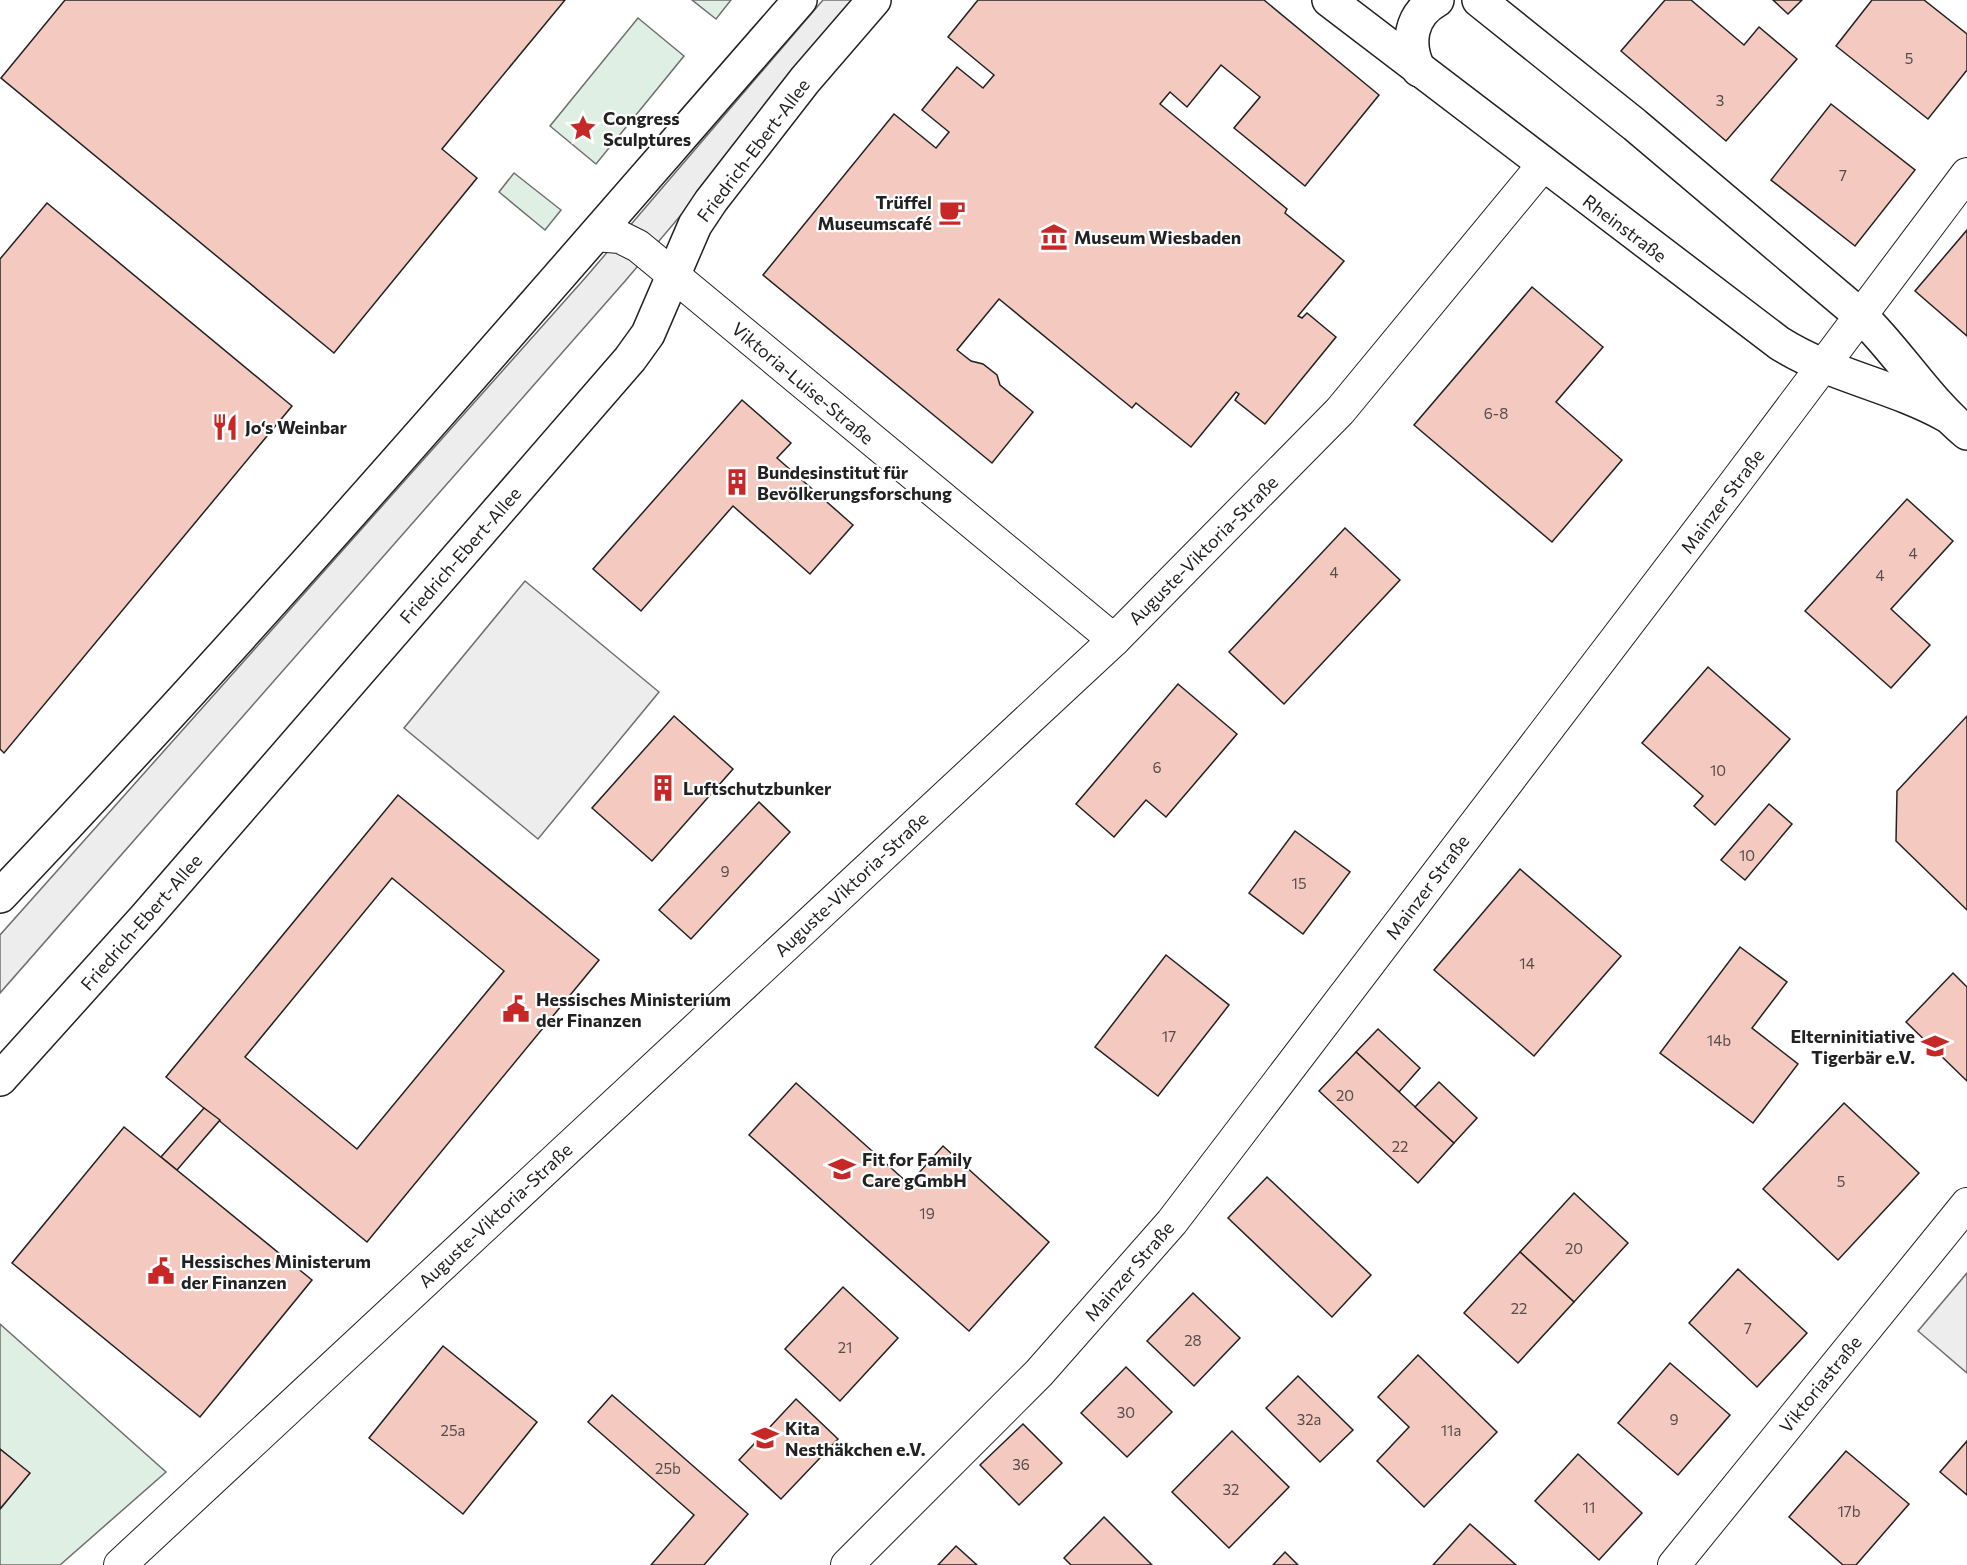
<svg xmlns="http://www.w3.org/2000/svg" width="1967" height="1565" viewBox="0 0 1967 1565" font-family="Commissioner,sans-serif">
  <rect width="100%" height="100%" fill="#fff"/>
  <g fill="#e0efe3" stroke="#6f6f6f" stroke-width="1.5">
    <path d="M692,0H731L716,19Z"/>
    <path d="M638,18L684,56L596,164L550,126Z"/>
    <path d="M514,173L561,210L545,230L499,192Z"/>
    <path d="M0,1324L166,1472L60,1565H0V1509L29,1473L0,1449Z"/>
  </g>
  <g fill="#ededed" stroke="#6f6f6f" stroke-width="1.5">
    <path d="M823,0H863L626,280L0,993V935L586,277Z"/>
    <path d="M525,581L659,692L538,839L404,728Z"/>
    <path d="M1967,1273V1373L1918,1331Z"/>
  </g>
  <g fill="#f3c9c0" stroke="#222" stroke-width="1.5" fill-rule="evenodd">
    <path d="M65,0H565L442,149L477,178L334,353L1,78Z"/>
    <path d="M978,0H1264L1379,95L1305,186L1234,128L1260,97L1221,65L1187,107L1170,92L1160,104L1287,209L1285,213L1344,261L1298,316L1302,318L1307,313L1336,337L1265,424L1235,400L1239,394L1236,392L1191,447L1136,403L1132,408L999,299L957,350L971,361L983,364L997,375L1000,385L1033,412L992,463L763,275L894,114L936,148L949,132L922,110L957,67L983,88L994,75L948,37Z"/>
    <path d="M1665,0H1691L1744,45L1759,27L1797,59L1726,141L1621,51Z"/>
    <path d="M1773,0H1802L1788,14Z"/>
    <path d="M1872,0H1924L1967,34V70L1928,119L1836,46Z"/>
    <path d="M1831,104L1915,170L1855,246L1771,180Z"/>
    <path d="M47,203L292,406L4,753L0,749V259Z"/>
    <path d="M1967,230V336L1915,291Z"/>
    <path d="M1532,287L1603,347L1556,402L1622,460L1552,542L1414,425Z"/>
    <path d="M742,400L791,443L777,458L853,525L810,574L733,506L641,611L593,569Z"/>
    <path d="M1907,499L1953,541L1891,609L1930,645L1891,688L1805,611Z"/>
    <path d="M1345,528L1400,580L1284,704L1229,652Z"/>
    <path d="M1708,667L1790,739L1715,825L1694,806L1703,796L1642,743Z"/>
    <path d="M1178,684L1237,734L1166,817L1146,800L1114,837L1076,804Z"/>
    <path d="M674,716L733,769L652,861L592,808Z"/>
    <path d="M1967,716V910L1896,841L1897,791Z"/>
    <path d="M398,795L599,960L367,1242L166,1077ZM392,878L504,971L357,1149L245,1057Z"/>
    <path d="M759,802L790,832L691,939L659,910Z"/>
    <path d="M1769,804L1792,824L1745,880L1721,860Z"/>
    <path d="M1295,831L1350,872L1303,934L1249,893Z"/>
    <path d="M1520,869L1621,956L1534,1056L1434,970Z"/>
    <path d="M1740,947L1787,982L1752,1028L1798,1064L1753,1123L1660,1053Z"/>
    <path d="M1166,955L1229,1005L1158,1096L1095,1047Z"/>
    <path d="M1953,973L1967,987V1081L1906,1022Z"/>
    <path d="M1378,1029L1420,1068L1399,1092L1356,1052Z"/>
    <path d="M1356,1052L1454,1143L1418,1183L1319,1091Z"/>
    <path d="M1439,1082L1477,1118L1454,1143L1415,1107Z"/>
    <path d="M796,1083L909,1184L943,1146L1049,1242L969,1331L749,1135Z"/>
    <path d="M1844,1103L1919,1173L1838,1260L1763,1189Z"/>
    <path d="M204,1108L220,1120L177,1170L161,1157Z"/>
    <path d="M124,1127L312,1280L200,1417L12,1263Z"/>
    <path d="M1267,1177L1371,1275L1332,1317L1228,1218Z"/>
    <path d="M1574,1193L1628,1243L1574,1302L1520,1252Z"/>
    <path d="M1520,1252L1574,1302L1518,1363L1464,1313Z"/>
    <path d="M1738,1269L1807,1333L1757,1387L1689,1323Z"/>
    <path d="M843,1287L898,1338L840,1401L785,1349Z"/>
    <path d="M1193,1293L1240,1338L1194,1386L1147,1341Z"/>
    <path d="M443,1346L537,1422L463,1514L369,1438Z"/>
    <path d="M1418,1355L1497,1432L1424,1507L1377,1461L1409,1427L1378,1397Z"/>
    <path d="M1670,1363L1730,1415L1678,1475L1618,1423Z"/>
    <path d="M1126,1367L1172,1412L1127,1457L1081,1413Z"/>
    <path d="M1298,1376L1353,1430L1320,1462L1266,1408Z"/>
    <path d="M612,1395L748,1514L704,1565H651L694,1515L588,1422Z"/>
    <path d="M796,1399L838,1439L781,1499L739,1460Z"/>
    <path d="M1023,1424L1062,1463L1019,1505L980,1465Z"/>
    <path d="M1232,1431L1289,1487L1229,1548L1172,1492Z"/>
    <path d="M1967,1441V1495L1940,1472Z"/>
    <path d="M0,1449L30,1473L0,1509Z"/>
    <path d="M1846,1451L1909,1504L1856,1565H1843L1789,1517Z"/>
    <path d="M1578,1454L1642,1513L1599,1560L1535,1501Z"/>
    <path d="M1104,1517L1152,1565H1071L1064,1558Z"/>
    <path d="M1470,1524L1516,1565H1433Z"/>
    <path d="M956,1546L977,1565H938Z"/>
    <path d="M1285,1552L1298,1565H1273Z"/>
  </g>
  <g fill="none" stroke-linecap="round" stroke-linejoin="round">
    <defs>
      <g id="street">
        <path d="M595,235L620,237L638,246L1114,640"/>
        <path d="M120,1565L1114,640L1340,411L1543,165"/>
        <path d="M847,1565L1039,1373L1172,1222L1735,483L1967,174"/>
        <path d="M1674,1565L1967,1204"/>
      </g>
      <g id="secondary">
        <path d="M1329,0L1779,343C1831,376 1892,385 1946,415"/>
        <path d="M1479,0L1635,125L1861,316C1899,353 1926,399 1967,433"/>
        <path d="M1419,70C1406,44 1410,15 1437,0"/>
        <path d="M0,896C276,606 537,301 800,0"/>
        <path d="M0,1079L145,918L630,359L648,334L695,225L711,201L805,80L874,0"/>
      </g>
    </defs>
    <use href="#street" stroke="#222" stroke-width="34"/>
    <use href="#secondary" stroke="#222" stroke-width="36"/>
    <use href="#street" stroke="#fff" stroke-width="32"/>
    <use href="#secondary" stroke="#fff" stroke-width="33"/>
  </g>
  <defs>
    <symbol id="sight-bare" viewBox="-9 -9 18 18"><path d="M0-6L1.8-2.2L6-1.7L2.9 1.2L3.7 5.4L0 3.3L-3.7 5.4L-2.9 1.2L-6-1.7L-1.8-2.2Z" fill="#c62828" stroke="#fff" stroke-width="2.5" paint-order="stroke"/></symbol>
    <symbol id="cafe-bare" viewBox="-9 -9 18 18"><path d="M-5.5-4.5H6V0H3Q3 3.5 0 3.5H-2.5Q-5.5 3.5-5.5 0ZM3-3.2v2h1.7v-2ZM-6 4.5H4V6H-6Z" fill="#c62828" stroke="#fff" stroke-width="2.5" paint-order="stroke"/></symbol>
    <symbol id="museum-bare" viewBox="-9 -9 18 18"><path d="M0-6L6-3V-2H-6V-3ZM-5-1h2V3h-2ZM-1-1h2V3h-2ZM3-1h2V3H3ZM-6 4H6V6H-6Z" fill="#c62828" stroke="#fff" stroke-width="2.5" paint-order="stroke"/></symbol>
    <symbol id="restaurant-bare" viewBox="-9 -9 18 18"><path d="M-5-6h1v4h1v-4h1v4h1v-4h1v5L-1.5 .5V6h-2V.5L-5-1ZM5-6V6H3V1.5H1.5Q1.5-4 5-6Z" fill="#c62828" stroke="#fff" stroke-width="2.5" paint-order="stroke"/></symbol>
    <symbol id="building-bare" viewBox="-9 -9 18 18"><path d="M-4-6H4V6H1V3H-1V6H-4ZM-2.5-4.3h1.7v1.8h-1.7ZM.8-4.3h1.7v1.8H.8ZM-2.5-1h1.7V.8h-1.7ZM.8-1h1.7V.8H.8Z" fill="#c62828" stroke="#fff" stroke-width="2.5" paint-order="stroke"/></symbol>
    <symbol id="civic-bare" viewBox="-9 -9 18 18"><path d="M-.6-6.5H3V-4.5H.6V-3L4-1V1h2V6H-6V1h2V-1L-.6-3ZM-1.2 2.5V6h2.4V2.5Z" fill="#c62828" stroke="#fff" stroke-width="2.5" paint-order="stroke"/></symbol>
    <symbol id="school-bare" viewBox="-9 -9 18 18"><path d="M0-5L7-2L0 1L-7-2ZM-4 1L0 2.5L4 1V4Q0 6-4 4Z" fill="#c62828" stroke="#fff" stroke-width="2.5" paint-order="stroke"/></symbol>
  </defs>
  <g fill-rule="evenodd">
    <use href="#sight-bare" x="564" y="109" width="38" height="38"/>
    <use href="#cafe-bare" x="933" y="193" width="38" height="38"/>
    <use href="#museum-bare" x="1035" y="218" width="38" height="38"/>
    <use href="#restaurant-bare" x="206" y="408" width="38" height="38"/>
    <use href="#building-bare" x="718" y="463" width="38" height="38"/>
    <use href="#building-bare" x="644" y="769" width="38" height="38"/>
    <use href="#civic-bare" x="497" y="990" width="38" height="38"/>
    <use href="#school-bare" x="1916" y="1027" width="38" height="38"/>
    <use href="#school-bare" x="823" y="1150" width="38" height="38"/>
    <use href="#civic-bare" x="142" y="1252" width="38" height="38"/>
    <use href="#school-bare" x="746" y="1419" width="38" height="38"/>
  </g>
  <g text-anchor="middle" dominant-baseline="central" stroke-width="4.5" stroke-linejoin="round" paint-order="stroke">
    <g font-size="15" fill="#564c4a">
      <text x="1909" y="58">5</text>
      <text x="1720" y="100">3</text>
      <text x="1843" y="175">7</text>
      <text x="1496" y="413">6-8</text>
      <text x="1913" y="553">4</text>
      <text x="1334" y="572">4</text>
      <text x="1880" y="575">4</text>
      <text x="1157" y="767">6</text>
      <text x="1718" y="770">10</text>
      <text x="1747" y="855">10</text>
      <text x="725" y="871">9</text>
      <text x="1299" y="883">15</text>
      <text x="1527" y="963">14</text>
      <text x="1169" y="1036">17</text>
      <text x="1719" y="1040">14b</text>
      <text x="1345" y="1095">20</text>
      <text x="1400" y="1146">22</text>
      <text x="1841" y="1181">5</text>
      <text x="927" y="1213">19</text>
      <text x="1574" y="1248">20</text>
      <text x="1519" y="1308">22</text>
      <text x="1748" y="1328">7</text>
      <text x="1193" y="1340">28</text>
      <text x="845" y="1347">21</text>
      <text x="1126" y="1412">30</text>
      <text x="1309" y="1419">32a</text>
      <text x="1674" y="1419">9</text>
      <text x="453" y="1430">25a</text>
      <text x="1451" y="1430">11a</text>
      <text x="1021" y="1464">36</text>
      <text x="668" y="1468">25b</text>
      <text x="1231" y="1489">32</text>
      <text x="1589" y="1507">11</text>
      <text x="1849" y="1511">17b</text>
    </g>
    <g font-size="18" font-weight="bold" fill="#222" stroke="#fff" text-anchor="start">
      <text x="603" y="118">Congress<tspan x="603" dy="21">Sculptures</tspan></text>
      <text x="932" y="202" text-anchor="end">Trüffel<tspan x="932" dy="21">Museumscafé</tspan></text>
      <text x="1074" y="237">Museum Wiesbaden</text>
      <text x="245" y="427">Jo‘s Weinbar</text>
      <text x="757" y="472">Bundesinstitut für<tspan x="757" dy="21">Bevölkerungsforschung</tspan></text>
      <text x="683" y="788">Luftschutzbunker</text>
      <text x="536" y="999">Hessisches Ministerium<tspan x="536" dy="21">der Finanzen</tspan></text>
      <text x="1915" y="1036" text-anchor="end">Elterninitiative<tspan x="1915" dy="21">Tigerbär e.V.</tspan></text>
      <text x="862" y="1159">Fit for Family<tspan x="862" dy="21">Care gGmbH</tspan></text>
      <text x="181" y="1261">Hessisches Ministerum<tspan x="181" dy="21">der Finanzen</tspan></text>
      <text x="785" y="1428">Kita<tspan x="785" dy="21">Nesthäkchen e.V.</tspan></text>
    </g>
    <g font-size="18" fill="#222" stroke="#fff">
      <text transform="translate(753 150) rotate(-53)">Friedrich-Ebert-Allee</text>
      <text transform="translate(1625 228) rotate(37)">Rheinstraße</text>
      <text transform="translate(803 383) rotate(40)">Viktoria-Luise-Straße</text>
      <text transform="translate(1722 501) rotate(-53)">Mainzer Straße</text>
      <text transform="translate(1203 550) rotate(-45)">Auguste-Viktoria-Straße</text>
      <text transform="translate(460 555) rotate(-49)">Friedrich-Ebert-Allee</text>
      <text transform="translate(851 884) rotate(-43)">Auguste-Viktoria-Straße</text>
      <text transform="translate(1427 887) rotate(-53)">Mainzer Straße</text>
      <text transform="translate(141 922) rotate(-49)">Friedrich-Ebert-Allee</text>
      <text transform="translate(495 1215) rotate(-43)">Auguste-Viktoria-Straße</text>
      <text transform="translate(1129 1271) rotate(-49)">Mainzer Straße</text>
      <text transform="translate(1820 1384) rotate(-51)">Viktoriastraße</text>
    </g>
  </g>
</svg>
